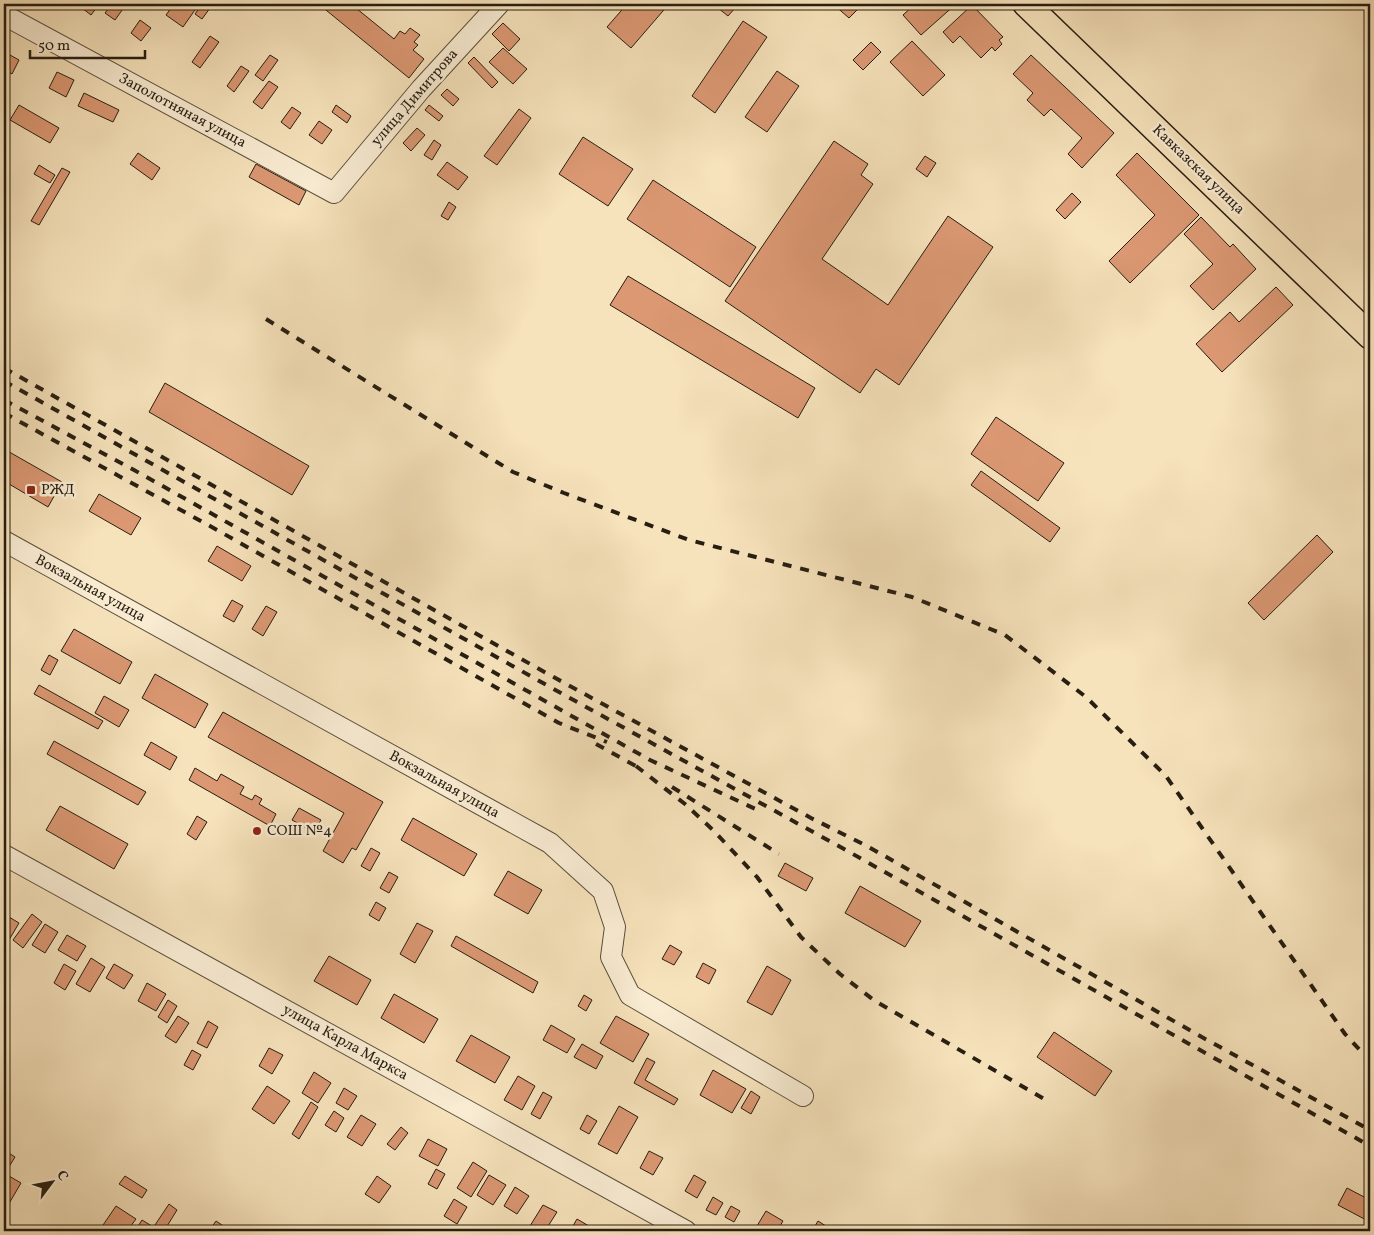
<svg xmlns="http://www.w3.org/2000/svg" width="1374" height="1235" viewBox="0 0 1374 1235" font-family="Vollkorn,serif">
  <rect width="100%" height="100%" fill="#f6e2bb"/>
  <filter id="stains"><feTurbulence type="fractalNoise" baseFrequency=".004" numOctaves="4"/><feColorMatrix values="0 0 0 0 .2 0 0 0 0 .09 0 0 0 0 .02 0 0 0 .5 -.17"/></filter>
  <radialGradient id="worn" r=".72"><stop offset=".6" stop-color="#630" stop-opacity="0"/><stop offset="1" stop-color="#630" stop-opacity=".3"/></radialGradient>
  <g fill="#db9873" stroke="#271e11">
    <path d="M85,4H92L97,7L91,15L82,8Z"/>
    <path d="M112,4H123L125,6L115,20L105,13Z"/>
    <path d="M174,4H193L197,7L183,27L166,15Z"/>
    <path d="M202,4H213L202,19L195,14Z"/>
    <path d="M322,4H351L394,39L400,31L405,34L410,28L420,35L414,42L418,45L413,50L424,59L409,78L321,6Z"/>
    <path d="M627,4H669L631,48L607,27Z"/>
    <path d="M713,4H732L736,7L728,16Z"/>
    <path d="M833,4H863L849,18Z"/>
    <path d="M915,4H956L921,35L903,15Z"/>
    <path d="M972,5L1003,37L999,40L1002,44L995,51L992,47L981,58L960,36L953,43L943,32Z"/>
    <path d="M140,20L151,28L141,41L131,33Z"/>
    <path d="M743,21L767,37L715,113L692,96Z"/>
    <path d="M503,23L520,39L509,51L492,34Z"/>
    <path d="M210,36L219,42L200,68L192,62Z"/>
    <path d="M912,41L945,75L923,96L890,62Z"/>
    <path d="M871,42L881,52L863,70L853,60Z"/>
    <path d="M503,48L527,69L513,84L489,62Z"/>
    <path d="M10,55L19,60L12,74L4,69V66Z"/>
    <path d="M270,55L278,60L263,81L255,75Z"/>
    <path d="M1031,55L1114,133L1082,168L1068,154L1082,138L1051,109L1044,116L1027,100L1033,93L1013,74Z"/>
    <path d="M474,57L498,82L492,88L468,63Z"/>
    <path d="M241,66L249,71L234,92L227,86Z"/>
    <path d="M777,71L799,86L767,132L745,117Z"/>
    <path d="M57,72L74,80L66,97L49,88Z"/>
    <path d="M269,81L278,87L262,109L253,102Z"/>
    <path d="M447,89L459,99L453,106L441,95Z"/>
    <path d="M84,93L119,110L113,122L78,106Z"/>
    <path d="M19,105L59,128L50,143L10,120Z"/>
    <path d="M336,105L351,116L347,123L332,112Z"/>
    <path d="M429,105L443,116L439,121L425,110Z"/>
    <path d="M292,107L301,113L290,129L281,122Z"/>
    <path d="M519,109L531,118L497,165L484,156Z"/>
    <path d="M319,121L332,130L322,144L309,135Z"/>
    <path d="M417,128L425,135L411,151L403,143Z"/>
    <path d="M583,137L633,169L608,206L559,174Z"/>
    <path d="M434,140L441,145L432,160L424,155Z"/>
    <path d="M834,141L868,164L861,175L873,184L822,259L888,305L948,216L993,247L899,385L876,369L860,393L725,301Z"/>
    <path d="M138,153L160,168L152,180L130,164Z"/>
    <path d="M1137,153L1199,215L1130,283L1109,261L1155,215L1116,175Z"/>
    <path d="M925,156L936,163L927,177L916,169Z"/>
    <path d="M447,162L468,177L458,190L437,175Z"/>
    <path d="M256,164L306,191L299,205L249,177Z"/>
    <path d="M39,165L55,175L50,183L34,174Z"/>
    <path d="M62,168L70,172L39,225L31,221Z"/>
    <path d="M653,180L756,247L730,287L627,219Z"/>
    <path d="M1072,193L1081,202L1065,219L1056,210Z"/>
    <path d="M449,202L456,207L448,220L441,216Z"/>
    <path d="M1201,217L1230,247L1233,244L1256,269L1213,310L1190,286L1213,264L1184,234Z"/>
    <path d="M628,276L815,388L798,418L610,305Z"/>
    <path d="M1276,287L1293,305L1222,372L1196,344L1230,312L1239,322Z"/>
    <path d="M165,383L309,466L292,495L149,412Z"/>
    <path d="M996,417L1064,463L1038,501L971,454Z"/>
    <path d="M4,449L62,482L48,507L4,481Z"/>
    <path d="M981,471L1060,528L1050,542L971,485Z"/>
    <path d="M99,494L141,518L131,535L89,511Z"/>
    <path d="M1317,535L1333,552L1264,620L1248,603Z"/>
    <path d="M217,546L251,566L242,581L208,561Z"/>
    <path d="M232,600L243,606L234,622L223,616Z"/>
    <path d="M266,606L277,612L263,636L252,629Z"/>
    <path d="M74,629L132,662L120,684L61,651Z"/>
    <path d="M49,655L58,660L50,675L41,670Z"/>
    <path d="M155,674L208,704L195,728L142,698Z"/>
    <path d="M39,685L103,721L98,729L34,694Z"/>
    <path d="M104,696L129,710L119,727L95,713Z"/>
    <path d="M223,712L383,802L356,850L352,848L343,863L323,851L344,813L208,737Z"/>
    <path d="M54,741L146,792L138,805L47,754Z"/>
    <path d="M151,742L177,757L170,770L144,755Z"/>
    <path d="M195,768L217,781L221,774L244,787L240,794L252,800L255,795L262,799L259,804L276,814L270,826L189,780Z"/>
    <path d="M60,806L128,844L114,869L46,830Z"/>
    <path d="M299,808L321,820L314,832L292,820Z"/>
    <path d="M197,816L207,822L196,840L187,834Z"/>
    <path d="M413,818L477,854L464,876L401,840Z"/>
    <path d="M371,848L380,853L370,871L361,866Z"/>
    <path d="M785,863L813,878L806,891L778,876Z"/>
    <path d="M508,871L542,890L528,914L494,895Z"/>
    <path d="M389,872L398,877L389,893L380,888Z"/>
    <path d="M860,886L921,921L905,947L845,913Z"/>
    <path d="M376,902L386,908L379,921L369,915Z"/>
    <path d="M4,914L19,923L9,940L4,937Z"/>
    <path d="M32,914L42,922L23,948L13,940Z"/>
    <path d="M417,923L433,931L415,963L400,954Z"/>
    <path d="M45,924L58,932L45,953L32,945Z"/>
    <path d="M67,935L86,946L77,961L58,950Z"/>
    <path d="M456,936L538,982L533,993L451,946Z"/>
    <path d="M670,945L682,952L674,965L662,959Z"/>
    <path d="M329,956L371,980L357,1005L314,981Z"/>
    <path d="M91,958L105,967L90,992L76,984Z"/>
    <path d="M703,963L716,970L709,984L696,977Z"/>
    <path d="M64,964L76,971L65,990L54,983Z"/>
    <path d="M114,964L133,975L124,989L106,978Z"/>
    <path d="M767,966L791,980L772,1015L747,1002Z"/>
    <path d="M147,983L166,994L156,1011L138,1001Z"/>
    <path d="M394,994L438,1019L424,1043L381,1018Z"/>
    <path d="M584,995L592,1000L586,1011L578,1006Z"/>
    <path d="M168,1000L177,1006L167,1023L158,1017Z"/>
    <path d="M178,1016L189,1023L176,1043L165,1036Z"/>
    <path d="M616,1016L649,1034L633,1062L600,1043Z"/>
    <path d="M208,1021L218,1027L207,1048L197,1043Z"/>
    <path d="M551,1025L575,1039L567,1053L543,1040Z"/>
    <path d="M1054,1032L1112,1071L1095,1096L1037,1057Z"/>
    <path d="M471,1035L510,1057L495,1083L456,1061Z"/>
    <path d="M582,1044L603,1056L596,1069L574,1057Z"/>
    <path d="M269,1048L283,1055L272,1074L259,1066Z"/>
    <path d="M192,1050L201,1055L193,1070L184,1065Z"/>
    <path d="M647,1058L655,1062L645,1080L678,1099L674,1105L634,1083Z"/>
    <path d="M713,1070L746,1089L732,1113L700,1095Z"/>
    <path d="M314,1072L331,1083L318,1103L302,1093Z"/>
    <path d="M518,1076L535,1086L522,1110L504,1100Z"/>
    <path d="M267,1086L290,1101L274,1124L252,1109Z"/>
    <path d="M344,1088L357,1096L348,1110L336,1103Z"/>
    <path d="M751,1091L760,1097L751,1114L741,1108Z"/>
    <path d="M543,1092L552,1097L540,1119L531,1114Z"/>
    <path d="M311,1102L318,1107L299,1139L292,1134Z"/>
    <path d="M619,1106L638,1117L617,1154L598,1144Z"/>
    <path d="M334,1111L344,1118L336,1132L325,1125Z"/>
    <path d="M361,1115L376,1124L362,1146L347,1137Z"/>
    <path d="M587,1115L597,1121L589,1134L580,1129Z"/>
    <path d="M401,1127L408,1133L395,1150L387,1144Z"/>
    <path d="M428,1139L447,1149L438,1166L419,1156Z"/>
    <path d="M4,1150L15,1157L7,1170L4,1168Z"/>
    <path d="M649,1151L663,1158L653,1175L640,1168Z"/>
    <path d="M473,1162L487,1171L471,1197L457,1188Z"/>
    <path d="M436,1169L445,1174L437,1189L428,1184Z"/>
    <path d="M489,1175L506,1185L493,1205L477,1195Z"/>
    <path d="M694,1175L706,1182L697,1198L685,1191Z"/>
    <path d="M9,1176L21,1183L7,1207L4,1205V1184Z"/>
    <path d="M125,1176L147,1190L142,1198L119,1184Z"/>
    <path d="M377,1176L391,1186L379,1203L365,1194Z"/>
    <path d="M515,1187L529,1196L517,1214L504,1206Z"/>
    <path d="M1347,1188L1366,1198L1370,1190V1222L1338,1205Z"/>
    <path d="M713,1197L723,1203L716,1215L706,1210Z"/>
    <path d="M454,1199L467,1207L457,1224L444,1216Z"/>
    <path d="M169,1204L177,1210L164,1231L155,1225Z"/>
    <path d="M543,1205L557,1212L545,1231H539L530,1226Z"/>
    <path d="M116,1206L136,1219L127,1231H105L101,1228Z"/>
    <path d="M731,1206L740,1211L734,1222L725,1217Z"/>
    <path d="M766,1211L783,1221L777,1231H754Z"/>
    <path d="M577,1219L594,1229L593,1231H570Z"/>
    <path d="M142,1220L155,1228L153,1231H135Z"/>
    <path d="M216,1221L231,1231H209Z"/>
    <path d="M818,1221L829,1228L828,1231H812Z"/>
  </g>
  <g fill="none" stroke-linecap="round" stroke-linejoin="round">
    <defs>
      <g id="minor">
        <path d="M4,15L334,193L421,89L499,4"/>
        <path d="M4,541L550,843L603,891L615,927L611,957L630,995L803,1096"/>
        <path d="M4,855L686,1231"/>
      </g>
      <path id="major" d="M1026,4L1370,336"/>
    </defs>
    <use href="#minor" stroke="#5b4f3c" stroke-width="22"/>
    <use href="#major" stroke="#271e11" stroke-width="28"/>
    <use href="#minor" stroke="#f9ecd3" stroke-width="20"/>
    <use href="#major" stroke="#f6e2bb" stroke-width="25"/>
    <g stroke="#271e11" stroke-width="4" stroke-dasharray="9 9" stroke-linecap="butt">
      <path d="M266,319L513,472L564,493L689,540L912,597L1005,635L1086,697L1166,776L1345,1034L1370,1061"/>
      <path d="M4,368L548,674L811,818L867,846L1200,1036L1370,1130"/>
      <path d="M4,381L559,692L844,849L1370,1146"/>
      <path d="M4,400L134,470L650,760L762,812"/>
      <path d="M4,413L210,526L559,723L607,742"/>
      <path d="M596,744L641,769"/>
      <path d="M636,766L685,804L713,830L757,877L801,937L840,974L875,1001L1046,1100"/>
      <path d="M672,787L779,854"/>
    </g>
  </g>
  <g fill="#8f2418" stroke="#f9ecd3" stroke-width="2">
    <rect x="26" y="485" width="10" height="10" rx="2.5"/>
    <circle cx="257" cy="831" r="5"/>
  </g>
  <g text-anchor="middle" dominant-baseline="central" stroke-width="5" stroke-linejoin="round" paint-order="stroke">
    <g font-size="15" fill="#271e11" stroke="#f9ecd3">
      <text transform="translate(415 98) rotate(-49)">улица Димитрова</text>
      <text transform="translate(182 111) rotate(28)">Заполотняная улица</text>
      <text transform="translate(1198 170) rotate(44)">Кавказская улица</text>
      <text transform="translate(90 589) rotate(29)">Вокзальная улица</text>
      <text transform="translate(444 785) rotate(29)">Вокзальная улица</text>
      <text transform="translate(345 1043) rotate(29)">улица Карла Маркса</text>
    </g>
    <g font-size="15" fill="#271e11" stroke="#f9ecd3" text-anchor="start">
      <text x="41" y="490">РЖД</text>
      <text x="267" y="831">СОШ №4</text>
    </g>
  </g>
  <rect width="1374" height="1235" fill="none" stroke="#f6e2bb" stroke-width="20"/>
  <rect x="5" y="5" width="1364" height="1225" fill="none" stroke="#271e11" stroke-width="2.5"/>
  <rect x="10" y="10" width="1354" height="1215" fill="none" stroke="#271e11"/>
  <g transform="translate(52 1182) rotate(58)" stroke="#f9ecd3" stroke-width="4" paint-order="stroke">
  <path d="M0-4L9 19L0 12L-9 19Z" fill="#271e11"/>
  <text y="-8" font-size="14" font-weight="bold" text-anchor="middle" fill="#271e11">С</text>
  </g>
  <path d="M30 50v8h115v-8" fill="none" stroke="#271e11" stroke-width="2.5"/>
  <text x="38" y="50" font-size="15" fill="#271e11" stroke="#f9ecd3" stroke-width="4" paint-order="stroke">50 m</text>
  <rect width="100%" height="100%" filter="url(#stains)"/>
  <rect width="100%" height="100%" fill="url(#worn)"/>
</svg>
